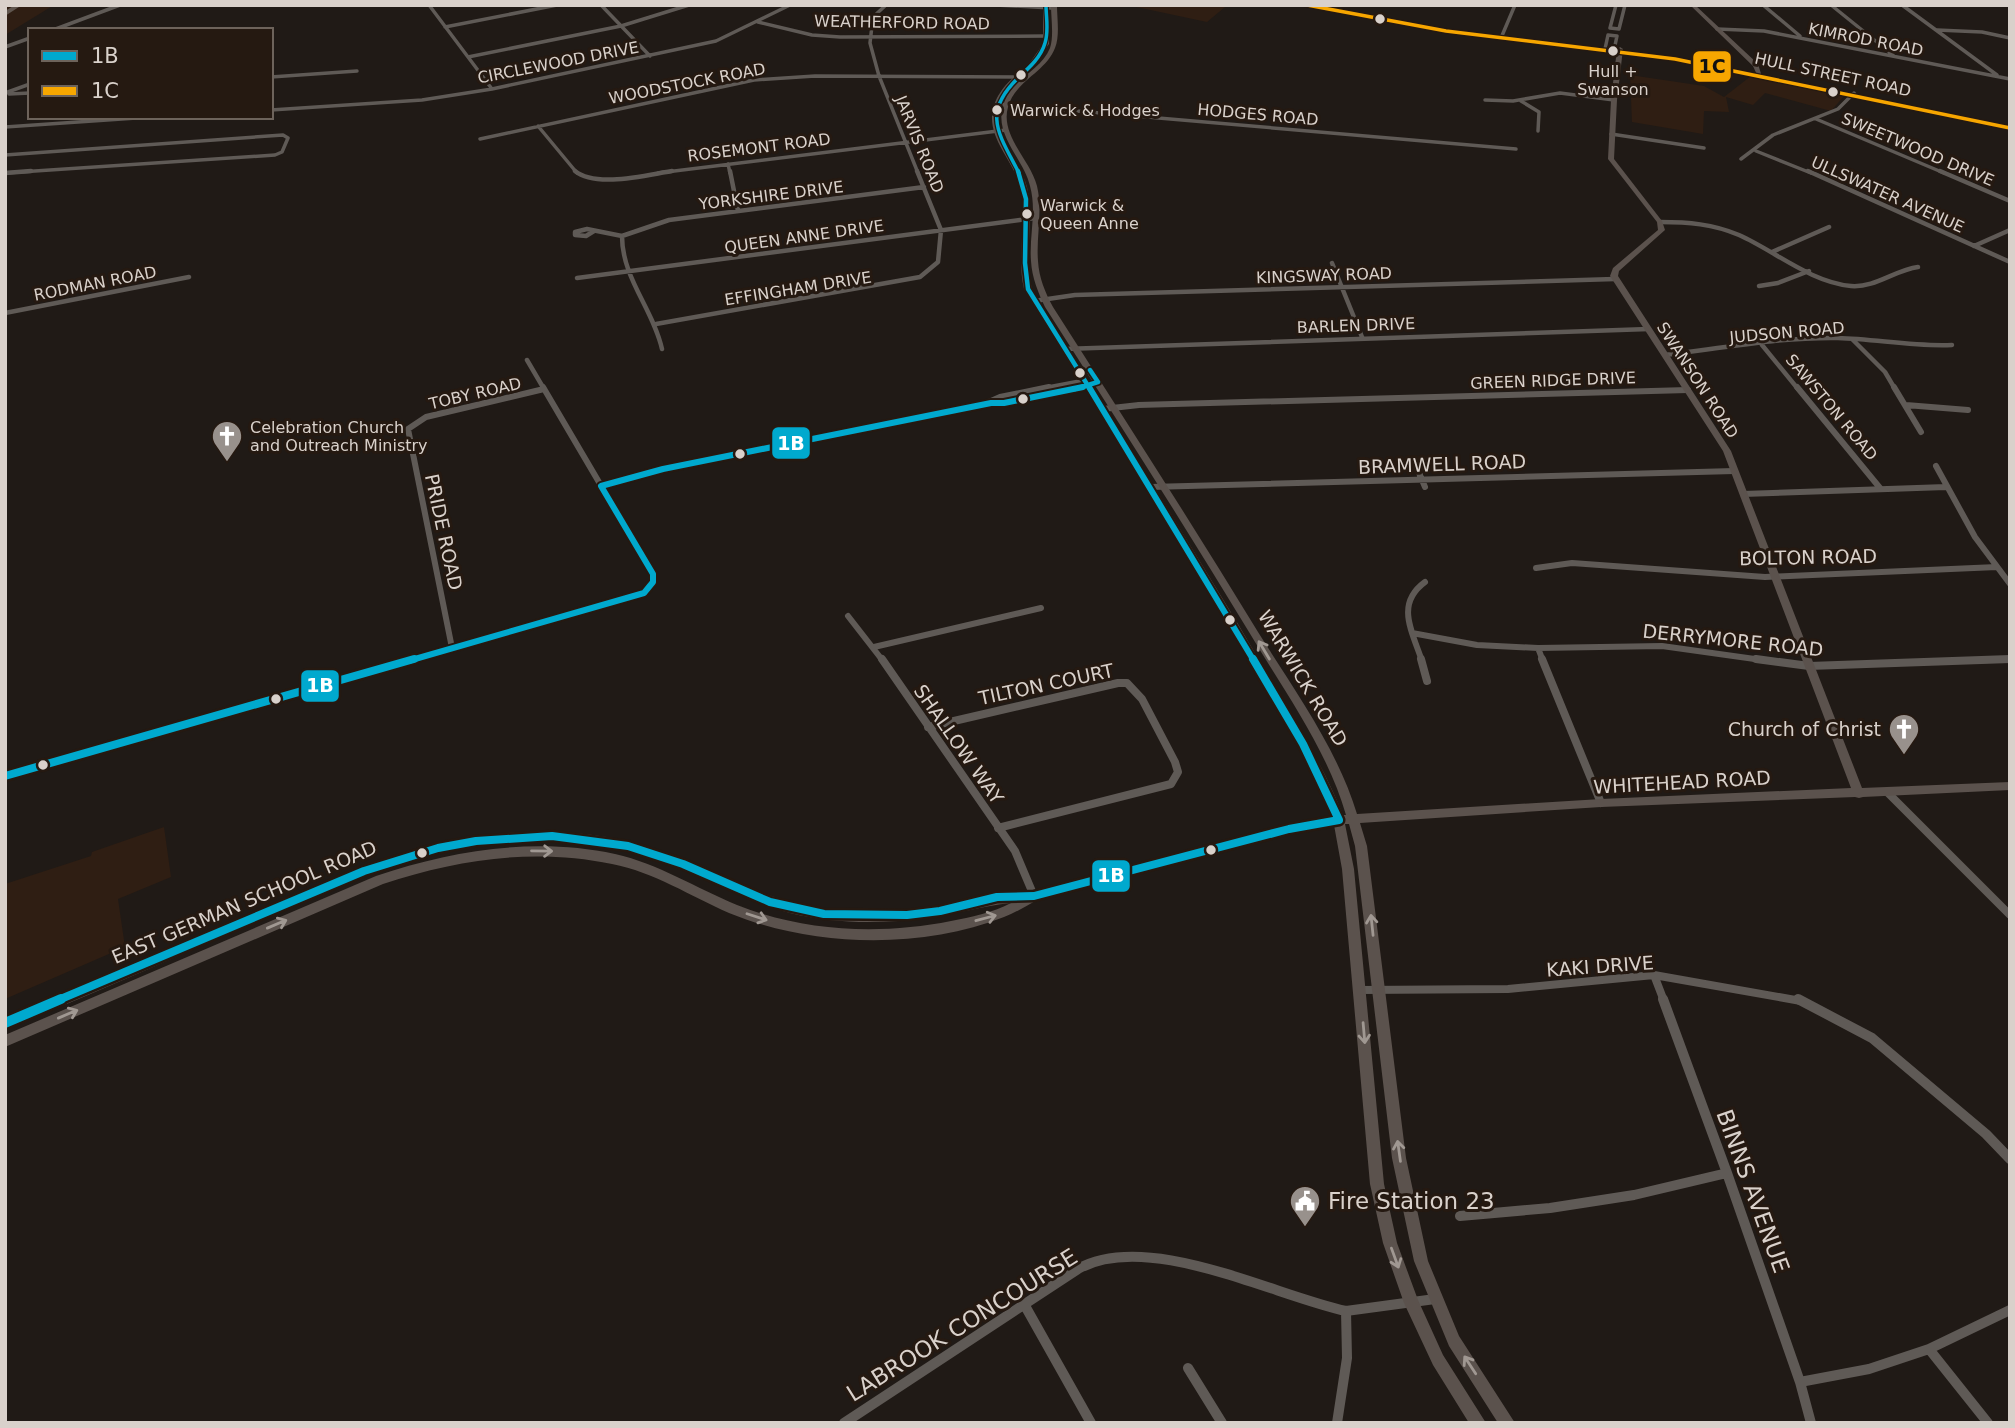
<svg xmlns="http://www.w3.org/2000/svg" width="2015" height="1428" viewBox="0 0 2015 1428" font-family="'DejaVu Sans',sans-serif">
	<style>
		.built { fill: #2f1e13 }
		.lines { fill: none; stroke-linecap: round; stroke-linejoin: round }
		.street-far4 { stroke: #5f5a56; stroke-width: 3.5 }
		.street-far3 { stroke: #5f5a56; stroke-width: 4.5 }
		.street-far2 { stroke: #5f5a56; stroke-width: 6 }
		.street-far1 { stroke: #5f5a56; stroke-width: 8 }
		.street { stroke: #5f5a56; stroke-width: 10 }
		.secondary { fill: #5b524d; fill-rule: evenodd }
		.primary { fill: #60564f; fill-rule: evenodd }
		.bus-1-far4-casing { stroke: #251911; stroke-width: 6 }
		.bus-1-far3-casing { stroke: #251911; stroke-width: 8 }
		.bus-1-far2-casing { stroke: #251911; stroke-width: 10 }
		.bus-1-far1-casing { stroke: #251911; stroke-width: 13 }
		.bus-1-casing { stroke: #251911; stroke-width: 15 }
		.bus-2-casing { stroke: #251911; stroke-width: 6 }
		.bus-1-far4 { stroke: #00a9ce; stroke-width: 3.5 }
		.bus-1-far3 { stroke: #00a9ce; stroke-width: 4.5 }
		.bus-1-far2 { stroke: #00a9ce; stroke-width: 6 }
		.bus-1-far1 { stroke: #00a9ce; stroke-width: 8 }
		.bus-1 { stroke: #00a9ce; stroke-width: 10 }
		.bus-2 { stroke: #f7a600; stroke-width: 3.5 }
		.oneway { stroke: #a09892 }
		.bus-dot { fill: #d9d1cb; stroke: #251911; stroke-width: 2.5 }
		.labels { text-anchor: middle; stroke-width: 6; stroke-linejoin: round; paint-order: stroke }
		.far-street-label { font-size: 16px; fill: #d9d1cb; stroke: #251911 }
		.far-bus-label { font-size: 16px; fill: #d9d1cb; stroke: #251911; text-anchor: start }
		.far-poi-label { font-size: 16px; fill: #d9d1cb; stroke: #251911; text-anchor: start }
		.street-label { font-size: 19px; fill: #d9d1cb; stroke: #251911 }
		.poi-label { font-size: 19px; fill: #d9d1cb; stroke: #251911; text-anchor: end }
		.near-street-label { font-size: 23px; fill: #d9d1cb; stroke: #251911 }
		.near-poi-label { font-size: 23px; fill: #d9d1cb; stroke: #251911; text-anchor: start }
		.line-badge { stroke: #251911; stroke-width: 2.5 }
		.badge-label { font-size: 19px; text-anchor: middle; font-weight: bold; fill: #fff }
		.pale-badge-label { font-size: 19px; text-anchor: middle; font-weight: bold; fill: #111 }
	</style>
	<rect width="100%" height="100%" fill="#201a16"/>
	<path class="built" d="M5 5H54L5 35Z
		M1127 5H1216L1225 7 1207 22Z
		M1630 75 1704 86 1724 97 1751 76 1844 96 1831 111 1765 93 1753 105 1726 97 1729 112 1704 111 1703 134 1632 122Z
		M164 827 171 877 118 899 125 947 5 999V884L91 856 92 852Z"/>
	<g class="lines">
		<path class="street-far4" d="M429 5 492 89
			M601 5 650 56
			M886 5 873 17 870 43 879 76 918 173
			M996 5 1051 8
			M1616 5 1610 28 1619 29 1625 5
			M1763 5 1800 36
			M1831 5 1893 55
			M1902 5 1997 75
			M758 22 812 35 840 37 1047 36
			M445 27 557 5
			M1717 29 1764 31 2010 79
			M53 30 120 5
			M1937 30 1982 32 2010 38
			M1501 38 1515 5
			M5 47 30 38
			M1605 49 1608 35 1617 36 1614 50
			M468 57 621 26 689 5
			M271 77 357 71
			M5 93 30 84
			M9 94 30 93
			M1485 100 1513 101 1560 93 1614 100
			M1521 101 1539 112 1538 131
			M997 104 1516 149
			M271 110 422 100 492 89 716 41 790 5
			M1816 119 1944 173
			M538 126 577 173
			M5 127 151 117
			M1611 134 1704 148
			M480 139 754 80 815 76 1027 77
			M1756 151 1811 173
			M5 155 283 135 288 138 282 152 275 155 5 173
			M1741 159 1773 135 1838 109 1854 93
			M728 164 730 173
			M658 173 1006 130"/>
		<path class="street-far3" d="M575 171C596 188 646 175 672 171
			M730 171 738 211
			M1808 171 2010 262
			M1940 171 2010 201
			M5 173 31 171
			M1660 222C1688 222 1713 224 1739 235 1775 251 1810 282 1851 286 1875 288 1895 270 1918 267
			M594 231 586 236 575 235V232L587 229 622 236
			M622 236 669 220 924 187
			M622 236C622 278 653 309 662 349
			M1974 246 2010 230
			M1772 252 1829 227
			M1332 263 1362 337
			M577 278 1035 218
			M1759 286 1778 283 1809 271
			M1034 301 1075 295 1615 279
			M5 313 189 277
			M656 324 920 277 938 262 941 230 917 171
			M1852 339 1885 372 1895 389
			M1762 345 1798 389
			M1064 349 1649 329
			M1665 355C1722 348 1780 337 1838 338 1876 339 1914 347 1952 345
			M527 360 544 389
			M1040 389 1077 382 1087 384
			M1075 389 1098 382"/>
		<path class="street-far2" d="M1797 387 1880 488
			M1894 387 1921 432
			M992 403 1083 387
			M1138 405 1688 390
			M1906 405 1968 410
			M1103 409 1139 405
			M1414 461 1425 487
			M1936 466 1975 537 2010 584
			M601 486 663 469 980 406 1000 397 1049 387
			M1150 487 1734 471
			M1743 494 1946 487
			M1536 568 1572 563 1765 577 1997 567
			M848 616 883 661
			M1412 633 1477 645 1538 648 1662 646 1769 661
			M874 647 1041 608
			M452 648 408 429 426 417 544 389
			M1538 648 1543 661
			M408 661 644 593 653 582V574L543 387
			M1422 661C1412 631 1395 604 1425 582
			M1966 661 2010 659"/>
		<path class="street-far1" d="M882 659 1015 851 1034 896
			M1421 659 1427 681
			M1542 659 1601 803
			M1756 659 1809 666 2010 659
			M928 727 1118 683H1127L1142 699 1175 762 1178 772 1171 784 998 828
			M5 776 414 659
			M1887 792 2010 915
			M1654 975 1664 1001
			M1360 990 1508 989 1654 975 1801 1001"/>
		<path class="street" d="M1663 999 1727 1173 1800 1382 1811 1423
			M1798 999 1872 1038 1986 1134 2010 1159
			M1460 1216 1550 1208 1634 1195 1727 1173
			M1024 1304 1091 1423
			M1929 1349 1988 1423
			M1188 1368 1222 1423
			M1800 1382 1869 1369 1929 1349 2010 1310
			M844 1423 1078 1269C1147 1230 1273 1295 1346 1311
			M1337 1423 1347 1358 1346 1311 1435 1299"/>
		<path class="secondary" d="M1043 5H1049V44L1032 66 1029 64 1043 44Z
			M1051 5H1057C1057 18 1060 36 1055 48 1046 72 1015 81 1008 107 1000 136 1030 159 1037 186 1043 211 1036 236 1038 261 1039 278 1045 292 1053 307 1122 415 1191 522 1258 632 1294 690 1337 748 1357 814L1601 799 1851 788 1723 451 1610 276 1613 268 1658 230 1657 222 1608 159 1611 100 1617 49 1620 47 1623 49 1617 100 1614 159 1662 221 1665 230 1619 271 1618 276 1731 451 1862 788 2010 782V790L1863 797 1859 798 1855 797 1601 807 1360 823 1367 846 1406 1158 1428 1261 1459 1336 1515 1423H1498L1449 1346 1414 1261 1392 1158 1355 846 1349 824H1345L1354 869 1384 1184 1397 1243 1418 1300 1443 1355 1486 1423H1469L1433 1365 1404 1303 1383 1243 1370 1184 1342 869 1334 825 1289 834 1037 900C1026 906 1015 913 1004 917 920 950 812 947 729 913 690 896 654 872 612 864 534 848 458 859 383 884L5 1047V1035L376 876C453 850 535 837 615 854 659 864 696 888 737 905 804 932 881 935 951 921 971 917 992 913 1011 903 983 906 955 914 927 918 883 924 834 924 790 913 747 902 709 879 667 863 633 849 595 841 559 840 501 839 442 848 387 868 347 882 308 901 269 917 181 954 94 994 5 1029V1017L379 861C475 828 575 819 671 854 725 874 767 902 826 909 867 914 908 911 948 904 976 899 1005 890 1032 891L1289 824 1332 817C1306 751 1266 691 1231 630 1164 515 1094 402 1024 289 1016 255 1028 220 1020 186 1014 162 991 142 992 116 993 100 1004 84 1017 75L1020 77C1009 89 997 101 998 119 999 144 1021 163 1027 187 1035 221 1023 255 1032 289 1101 400 1170 512 1238 624 1274 687 1316 748 1343 815H1346C1327 749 1284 691 1249 632 1183 523 1114 415 1045 307 1038 292 1032 278 1031 261 1029 236 1037 211 1030 186 1024 159 994 136 1003 106 1010 80 1041 71 1050 48 1054 36 1051 18 1051 5Z
			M1690 5H1695L1758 64 1762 77H1758L1753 66Z"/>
		<path class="primary" d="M15 5H22L5 16V11Z
			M1303 5H1317L1446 29 1675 57 2010 126V130L1675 61 1446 33Z"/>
		<g class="bus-1-far4-casing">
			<path id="bus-1-far4" d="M1019 173C999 134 981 113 1019 77 1030 67 1041 57 1045 43 1049 31 1046 17 1046 5"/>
		</g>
		<g class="bus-1-far3-casing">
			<path id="bus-1-far3" d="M1018 171 1026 199 1025 263 1028 289 1090 389
				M1075 389 1098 382 1090 370"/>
		</g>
		<g class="bus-1-far2-casing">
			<path id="bus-1-far2" d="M1089 387 1254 661
				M408 661 644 593 653 582V574L601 486 663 469 991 403H1004L1083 387"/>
		</g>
		<g class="bus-1-far1-casing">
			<path id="bus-1-far1" d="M5 776 414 659
				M56 1001 364 871 438 848 476 841 552 836 628 846 683 864 770 902 824 914 907 915 940 911 997 897 1034 896 1289 829 1339 820 1303 744 1253 659"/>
		</g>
		<g class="bus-1-casing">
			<path id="bus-1" d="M5 1023 61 999"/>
		</g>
		<g class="bus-2-casing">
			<path id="bus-2" d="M1307 5 1446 31 1675 59 2010 128"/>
		</g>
		<use href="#bus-1-far4" class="bus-1-far4"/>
		<use href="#bus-1-far3" class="bus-1-far3"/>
		<use href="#bus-1-far2" class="bus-1-far2"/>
		<use href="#bus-1-far1" class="bus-1-far1"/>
		<use href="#bus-1" class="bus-1"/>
		<use href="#bus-2" class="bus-2"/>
	</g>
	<defs><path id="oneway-shaft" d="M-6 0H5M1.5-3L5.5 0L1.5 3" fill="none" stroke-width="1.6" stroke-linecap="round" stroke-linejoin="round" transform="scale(1.75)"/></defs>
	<g class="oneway">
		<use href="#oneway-shaft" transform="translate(1264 650) rotate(-121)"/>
		<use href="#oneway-shaft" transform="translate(542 851) rotate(1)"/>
		<use href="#oneway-shaft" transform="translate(757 917) rotate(18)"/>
		<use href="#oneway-shaft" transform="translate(986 918) rotate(-15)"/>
		<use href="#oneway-shaft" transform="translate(277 924) rotate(-23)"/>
		<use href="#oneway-shaft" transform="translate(1372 925) rotate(-96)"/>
		<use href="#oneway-shaft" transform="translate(68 1014) rotate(-23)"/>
		<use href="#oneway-shaft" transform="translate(1364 1033) rotate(85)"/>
		<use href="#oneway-shaft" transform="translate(1399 1151) rotate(-98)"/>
		<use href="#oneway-shaft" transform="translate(1395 1258) rotate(70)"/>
		<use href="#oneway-shaft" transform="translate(1470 1365) rotate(-123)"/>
	</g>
	<defs>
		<g id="church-pin" transform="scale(1.575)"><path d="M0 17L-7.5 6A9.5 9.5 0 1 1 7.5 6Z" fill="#98918c" stroke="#251911"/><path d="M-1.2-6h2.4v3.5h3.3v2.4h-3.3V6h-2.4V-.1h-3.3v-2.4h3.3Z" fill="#fff"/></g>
		<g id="civic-pin" transform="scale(1.575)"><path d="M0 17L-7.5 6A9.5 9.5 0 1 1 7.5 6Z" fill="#98918c" stroke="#251911"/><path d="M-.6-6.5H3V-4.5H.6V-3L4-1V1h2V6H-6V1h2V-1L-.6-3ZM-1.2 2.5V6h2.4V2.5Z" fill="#fff"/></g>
	</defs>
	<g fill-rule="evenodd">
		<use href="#church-pin" x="227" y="436"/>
		<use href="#church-pin" x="1904" y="729"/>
		<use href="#civic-pin" x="1305" y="1201"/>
	</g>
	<g class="bus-dot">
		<circle cx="1380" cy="19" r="6"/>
		<circle cx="1613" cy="51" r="6"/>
		<circle cx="1021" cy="75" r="6"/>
		<circle cx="1833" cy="92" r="6"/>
		<circle cx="997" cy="110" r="6"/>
		<circle cx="1027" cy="214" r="6"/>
		<circle cx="1080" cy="373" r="6"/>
		<circle cx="1023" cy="399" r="6"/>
		<circle cx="740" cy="454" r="6"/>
		<circle cx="1230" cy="620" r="6"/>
		<circle cx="276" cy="699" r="6"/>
		<circle cx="43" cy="765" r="6"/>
		<circle cx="1211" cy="850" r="6"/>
		<circle cx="422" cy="853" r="6"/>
	</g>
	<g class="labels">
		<g class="far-street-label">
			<text transform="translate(902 22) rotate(1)" y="6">WEATHERFORD ROAD</text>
			<text transform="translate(1866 39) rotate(11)" y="6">KIMROD ROAD</text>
			<text transform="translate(558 62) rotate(-11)" y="6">CIRCLEWOOD DRIVE</text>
			<text transform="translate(1833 74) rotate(12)" y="6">HULL STREET ROAD</text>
			<text transform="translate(687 83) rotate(-11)" y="6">WOODSTOCK ROAD</text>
			<text transform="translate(1258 114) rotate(5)" y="6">HODGES ROAD</text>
			<text transform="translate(920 144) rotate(68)" y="6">JARVIS ROAD</text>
			<text transform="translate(759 147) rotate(-7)" y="6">ROSEMONT ROAD</text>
			<text transform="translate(1918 149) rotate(23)" y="6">SWEETWOOD DRIVE</text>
			<text transform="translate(1888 194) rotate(24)" y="6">ULLSWATER AVENUE</text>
			<text transform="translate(771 195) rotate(-7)" y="6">YORKSHIRE DRIVE</text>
			<text transform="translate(804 236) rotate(-8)" y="6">QUEEN ANNE DRIVE</text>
			<text transform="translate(1324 275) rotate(-2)" y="6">KINGSWAY ROAD</text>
			<text transform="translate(95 283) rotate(-11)" y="6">RODMAN ROAD</text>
			<text transform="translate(798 288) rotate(-9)" y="6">EFFINGHAM DRIVE</text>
			<text transform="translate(1356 325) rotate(-2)" y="6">BARLEN DRIVE</text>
			<text transform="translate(1787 332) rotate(-5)" y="6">JUDSON ROAD</text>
			<text transform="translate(1553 380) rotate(-2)" y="6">GREEN RIDGE DRIVE</text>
			<text transform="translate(1698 380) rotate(57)" y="6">SWANSON ROAD</text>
			<text transform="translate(475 393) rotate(-13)" y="6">TOBY ROAD</text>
			<text transform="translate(1832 407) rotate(50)" y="6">SAWSTON ROAD</text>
		</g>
		<g class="far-bus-label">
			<text x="1613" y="77" text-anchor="middle">Hull +<tspan x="1613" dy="18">Swanson</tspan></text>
			<text x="1010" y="116">Warwick &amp; Hodges</text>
			<text x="1040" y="211">Warwick &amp;<tspan x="1040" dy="18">Queen Anne</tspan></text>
		</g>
		<g class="far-poi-label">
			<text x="250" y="433">Celebration Church<tspan x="250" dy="18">and Outreach Ministry</tspan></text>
		</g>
		<g class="street-label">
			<text transform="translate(1442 464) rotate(-2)" y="7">BRAMWELL ROAD</text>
			<text transform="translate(444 532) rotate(78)" y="7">PRIDE ROAD</text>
			<text transform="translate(1808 557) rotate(-1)" y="7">BOLTON ROAD</text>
			<text transform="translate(1733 640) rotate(6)" y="7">DERRYMORE ROAD</text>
			<text transform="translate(1303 678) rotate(59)" y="7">WARWICK ROAD</text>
			<text transform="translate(1046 684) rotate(-12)" y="7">TILTON COURT</text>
			<text transform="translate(959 744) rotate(55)" y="7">SHALLOW WAY</text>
			<text transform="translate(1682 782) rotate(-3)" y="7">WHITEHEAD ROAD</text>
			<text transform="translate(244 902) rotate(-23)" y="7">EAST GERMAN SCHOOL ROAD</text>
			<text transform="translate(1600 966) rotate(-4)" y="7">KAKI DRIVE</text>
		</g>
		<g class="poi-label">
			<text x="1881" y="736">Church of Christ</text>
		</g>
		<g class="near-street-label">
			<text transform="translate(1753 1191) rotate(70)" y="8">BINNS AVENUE</text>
			<text transform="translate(962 1325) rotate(-32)" y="8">LABROOK CONCOURSE</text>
		</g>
		<g class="near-poi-label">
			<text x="1328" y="1209">Fire Station 23</text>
		</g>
	</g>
	<g class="line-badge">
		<rect x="1692" y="50" width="40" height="33" rx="7" fill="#f7a600"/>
		<rect x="771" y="426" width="40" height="34" rx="7" fill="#00a9ce"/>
		<rect x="300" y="669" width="40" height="34" rx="7" fill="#00a9ce"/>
		<rect x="1091" y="859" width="40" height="34" rx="7" fill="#00a9ce"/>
	</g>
	<g class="badge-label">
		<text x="791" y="450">1B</text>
		<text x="320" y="692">1B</text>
		<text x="1111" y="882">1B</text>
	</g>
	<g class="pale-badge-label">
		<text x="1712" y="73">1C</text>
	</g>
	<rect width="2015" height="1428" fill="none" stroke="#d9d1cb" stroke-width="14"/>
	<rect x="28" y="28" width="245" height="91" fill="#251911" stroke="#6d635b" stroke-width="2"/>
	<rect x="42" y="51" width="35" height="10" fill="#00a9ce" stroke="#6d635b" stroke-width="2"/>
	<text x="91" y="63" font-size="21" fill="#d9d1cb">1B</text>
	<rect x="42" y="86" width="35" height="10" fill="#f7a600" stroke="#6d635b" stroke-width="2"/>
	<text x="91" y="98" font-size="21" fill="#d9d1cb">1C</text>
</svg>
